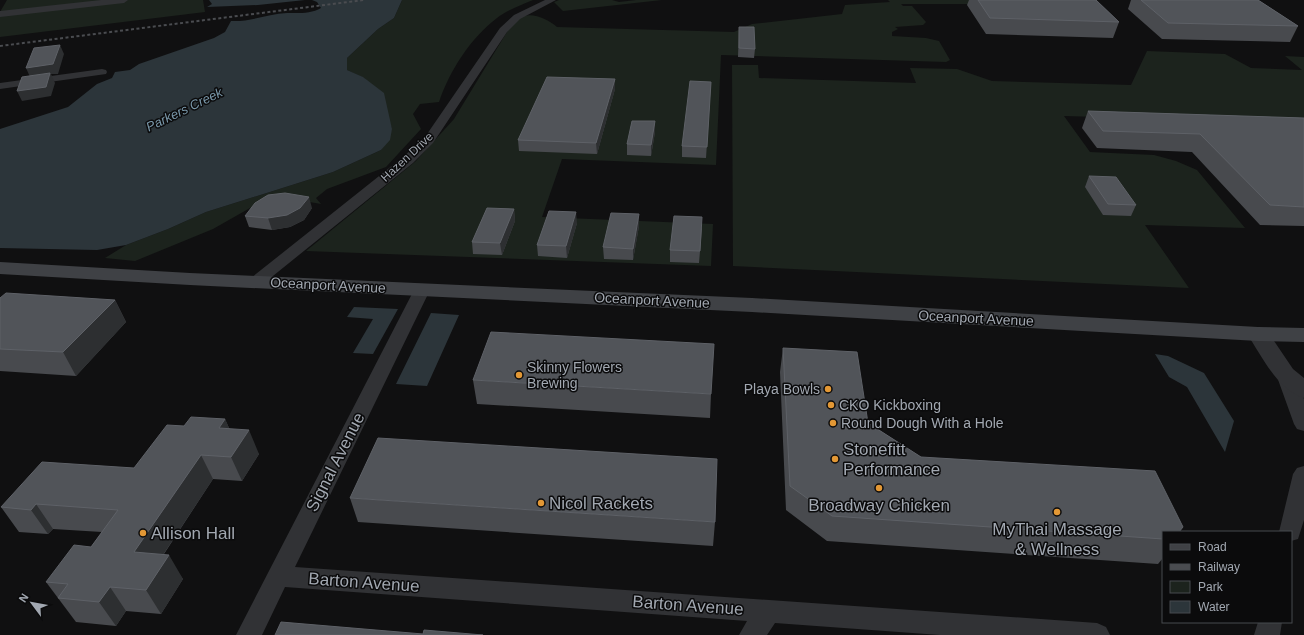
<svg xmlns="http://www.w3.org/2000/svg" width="1304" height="635" viewBox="0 0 1304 635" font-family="Arial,sans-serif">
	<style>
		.green { fill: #1c231d }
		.water { fill: #2c353a }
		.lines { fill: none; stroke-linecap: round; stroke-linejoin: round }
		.minor { fill: #313235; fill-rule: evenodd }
		.tertiary { fill: #313235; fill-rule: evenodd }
		.secondary { fill: #3f4145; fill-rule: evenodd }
		.rail { stroke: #4a4c50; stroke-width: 2; stroke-dasharray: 3 2.5; stroke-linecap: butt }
		.wall { fill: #484a4e }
		.shaded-wall { fill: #2d2f31 }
		.building { fill: #515459; stroke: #5e6167 }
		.poi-dot { fill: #e39835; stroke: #0b0b0c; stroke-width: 1.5 }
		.labels { text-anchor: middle; stroke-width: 3; stroke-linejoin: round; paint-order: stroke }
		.far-street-label { font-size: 12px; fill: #a2a8b1; stroke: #0b0b0c }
		.far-water-label { font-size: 13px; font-style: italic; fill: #7a98aa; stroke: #0b0b0c }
		.street-label { font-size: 14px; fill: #a2a8b1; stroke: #0b0b0c }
		.poi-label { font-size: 14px; fill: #a2a8b1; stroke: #0b0b0c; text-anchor: start }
		.near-poi-label { font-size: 17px; fill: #a2a8b1; stroke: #0b0b0c; text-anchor: start }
		.near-street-label { font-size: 17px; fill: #a2a8b1; stroke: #0b0b0c }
	</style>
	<rect width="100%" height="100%" fill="#101011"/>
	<path class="green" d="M7 0H203L205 12 0 37V12Z
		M402 0H533C521 5 507 10 497 18 470 39 450 70 439 102L420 104 413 114 421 129 386 167 327 189 316 198 321 204 287 198 250 208 213 229 135 261 105 258 126 245 168 229 206 212 333 172 381 150 392 129C388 114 376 89 364 78 359 75 352 73 347 70V58L378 29 394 18Z
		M559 0H612L619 2 636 0H662L563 11 554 2Z
		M888 0H971L975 4H901L903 6H912L926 22 923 25 895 27 898 29 892 32V36L926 38 939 41 950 60 946 62 721 55 716 165 562 159 542 217 713 224 711 266 306 251 416 161 454 119 510 27C513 25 516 20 519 18 531 11 548 19 557 27L734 32 752 24 842 14 845 5 890 2Z
		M1147 51 1225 54 1251 68 1302 70 1285 56 1304 57V123L1064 116 1090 152 1154 155 1176 161 1197 170 1245 228 1145 225 1189 288 733 266 732 65H758L759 78 916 83 910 68 957 69 992 81 1131 85Z"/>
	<path class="water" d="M209 0H305L258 5 207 7 212 4Z
		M312 0H402L394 18 378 29 347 58V70L363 77 384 93 392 129 390 140 381 150 333 172 206 212 168 229 126 245 97 250 0 248V129L68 107 97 84 112 78 115 72 130 70 139 64 214 38 225 32 231 21C250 22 268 14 287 13 298 13 311 14 321 8L317 2Z
		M354 307 398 309 373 354 353 353 373 319 347 317Z
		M431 313 459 315 427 386 396 384Z
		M1155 354 1168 356 1204 373 1234 421 1225 452 1187 387 1169 377Z"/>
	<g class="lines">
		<path class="minor" d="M101 0H128L124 3 0 17V11Z
			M545 0H556L520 19 507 32 433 143 413 163 263 284 257 286 251 284 249 281 251 278 403 157 425 137 500 28 514 15Z
			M102 69 106 70 107 72 106 74 0 89V83Z
			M422 285 428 287 430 290 295 567 1097 623 1106 627 1110 635H940L775 623 767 635H739L747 621 285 587 262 635H236L414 290 416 287Z
			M1285 368 1292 370 1304 399V431L1297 429 1294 424 1276 374 1278 370Z
			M1304 466V520L1298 539 1291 541V532H1279L1293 474 1297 468Z
			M1258 622H1282L1280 635H1254Z"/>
		<path class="tertiary" d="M1258 327 1266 329 1293 369 1304 378V398C1277 390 1262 356 1247 334L1250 329Z"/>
		<path class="secondary" d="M0 262 190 273 752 298 1258 327 1304 328V342L1258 341 752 312 190 285 0 274Z"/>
		<path class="rail" d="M0 46 364 0"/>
	</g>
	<path class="wall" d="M969 0H1096L1119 22 1113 38 986 34 967 5Z
		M1131 0H1258L1298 26 1290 42 1162 39 1128 9Z
		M739 27 755 49 754 58 738 57Z
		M615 79V89L597 154 519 151 518 140Z
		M711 82 706 158 682 157V146Z
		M1088 111 1304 118V226L1260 225 1192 152 1097 148 1082 128Z
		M655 121V132L651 156 627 155V144Z
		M1089 176 1136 205 1131 216 1103 215 1085 187Z
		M312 208 304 220 290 227 272 230 249 227 245 216Z
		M514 209 515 221 502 255 473 254 472 242Z
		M577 223 567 258 538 256 537 245Z
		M639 226 633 260 604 259 603 247Z
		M702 228 699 263 670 262V250Z
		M0 298 115 300 126 322 76 376 0 371Z
		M783 348 868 423 921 457 1163 532V558L1158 564 827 541 786 510 780 372Z
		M473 380 711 394 710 418 477 404Z
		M225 419 229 428 259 454 242 481 213 479 164 554 183 579 161 614 126 611 116 626 76 622 46 582 91 547 102 532 53 529 48 534 19 532 1 507 134 468 184 426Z
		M350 498 715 522 713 546 358 522Z"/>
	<path class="shaded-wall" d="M60 45 64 54 58 74H51L55 83 51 96 22 101 17 91 30 77 26 68Z
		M615 79V89L597 154 596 143Z
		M655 121V132L651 156V145Z
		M309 197 312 208 304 220 290 227 272 230 268 218Z
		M514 209 515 221 502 255 500 243Z
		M576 212 577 223 567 258 566 246Z
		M639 214V226L633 260V249Z
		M115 300 126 322 76 376 63 352Z
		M225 419 236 443 219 428Z
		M249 430 259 454 242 481 231 457Z
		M201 455 213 479 149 576 134 552Z
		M36 504 53 529 48 534 31 510Z
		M169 555 183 579 161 614 146 590Z
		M110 587 126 611 116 626 99 602Z"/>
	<path class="building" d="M978 0H1096L1119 22 990 18Z
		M1141 0H1258L1298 26 1168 23Z
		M739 27H754L755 49 739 48Z
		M60 45 53 64 26 68 34 48Z
		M50 73 46 87 17 91 22 77Z
		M547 77 615 79 596 143 518 140Z
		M690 81 711 82 707 147 682 146Z
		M1088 111 1304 118V207L1270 205 1200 134 1103 131Z
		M632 121H655L651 145 627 144Z
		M1089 176 1116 177 1136 205 1108 204Z
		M285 193 309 197 300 208 287 215 268 218 245 216 255 203 268 195Z
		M487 208 514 209 500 243 472 242Z
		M549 211 576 212 566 246 537 245Z
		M611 213 639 214 633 249 603 247Z
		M674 216 702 217 700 251 670 250Z
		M6 293 115 300 63 352 0 349V298Z
		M491 332 714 344 711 394 473 380Z
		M783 348 857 352 868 423 921 457 1155 471 1183 527 1179 532H1163V539L832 516 790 486Z
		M191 417 225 419 219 428 249 430 231 457 201 455 134 552 169 555 146 590 110 587 99 602 58 598 68 584 46 582 74 545 91 547 118 510 36 504 31 510 1 507 42 462 134 468 167 425 184 426Z
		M378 438 717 459 715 522 350 498Z
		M281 622 423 634 424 630 483 635H275Z"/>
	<g class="poi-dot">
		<circle cx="519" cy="375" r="4"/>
		<circle cx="828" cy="389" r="4"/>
		<circle cx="831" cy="405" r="4"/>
		<circle cx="833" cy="423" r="4"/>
		<circle cx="835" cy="459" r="4"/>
		<circle cx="879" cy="488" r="4"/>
		<circle cx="541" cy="503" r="4"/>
		<circle cx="1057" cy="512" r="4"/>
		<circle cx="143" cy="533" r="4"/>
	</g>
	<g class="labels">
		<g class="far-street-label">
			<text transform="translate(407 157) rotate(-43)" y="4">Hazen Drive</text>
		</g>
		<g class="far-water-label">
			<text transform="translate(184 109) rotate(-26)" y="5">Parkers Creek</text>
		</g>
		<g class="street-label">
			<text transform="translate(328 285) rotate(3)" y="5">Oceanport Avenue</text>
			<text transform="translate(652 300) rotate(3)" y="5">Oceanport Avenue</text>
			<text transform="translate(976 318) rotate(3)" y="5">Oceanport Avenue</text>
		</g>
		<g class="poi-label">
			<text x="527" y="372">Skinny Flowers<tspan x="527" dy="16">Brewing</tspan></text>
			<text x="820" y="394" text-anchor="end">Playa Bowls</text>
			<text x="839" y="410">CKO Kickboxing</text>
			<text x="841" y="428">Round Dough With a Hole</text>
		</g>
		<g class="near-poi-label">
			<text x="843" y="455">Stonefitt<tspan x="843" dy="20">Performance</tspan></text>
			<text x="549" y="509">Nicol Rackets</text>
			<text x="879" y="511" text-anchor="middle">Broadway Chicken</text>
			<text x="1057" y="535" text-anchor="middle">MyThai Massage<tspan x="1057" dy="20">&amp; Wellness</tspan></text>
			<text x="151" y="539">Allison Hall</text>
		</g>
		<g class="near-street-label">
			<text transform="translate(335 462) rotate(-63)" y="6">Signal Avenue</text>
			<text transform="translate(364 582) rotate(4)" y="6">Barton Avenue</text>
			<text transform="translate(688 605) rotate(4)" y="6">Barton Avenue</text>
		</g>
	</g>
	<rect x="1162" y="531" width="130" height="92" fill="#0b0b0c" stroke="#474a4e"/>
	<rect x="1170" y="544" width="20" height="6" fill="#3f4145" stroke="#474a4e"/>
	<text x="1198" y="551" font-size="12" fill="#a2a8b1">Road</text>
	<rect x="1170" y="564" width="20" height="6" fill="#4a4c50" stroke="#474a4e"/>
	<text x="1198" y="571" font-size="12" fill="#a2a8b1">Railway</text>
	<rect x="1170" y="581" width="20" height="12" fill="#1c231d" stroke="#474a4e"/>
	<text x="1198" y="591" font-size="12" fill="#a2a8b1">Park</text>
	<rect x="1170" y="601" width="20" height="12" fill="#2c353a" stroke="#474a4e"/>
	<text x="1198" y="611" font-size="12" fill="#a2a8b1">Water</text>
	<g transform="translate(32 603) rotate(302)" stroke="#0b0b0c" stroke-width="3" paint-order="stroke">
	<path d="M0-3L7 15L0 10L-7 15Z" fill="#a2a8b1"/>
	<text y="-6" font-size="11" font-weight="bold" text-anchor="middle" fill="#a2a8b1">N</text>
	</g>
</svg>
